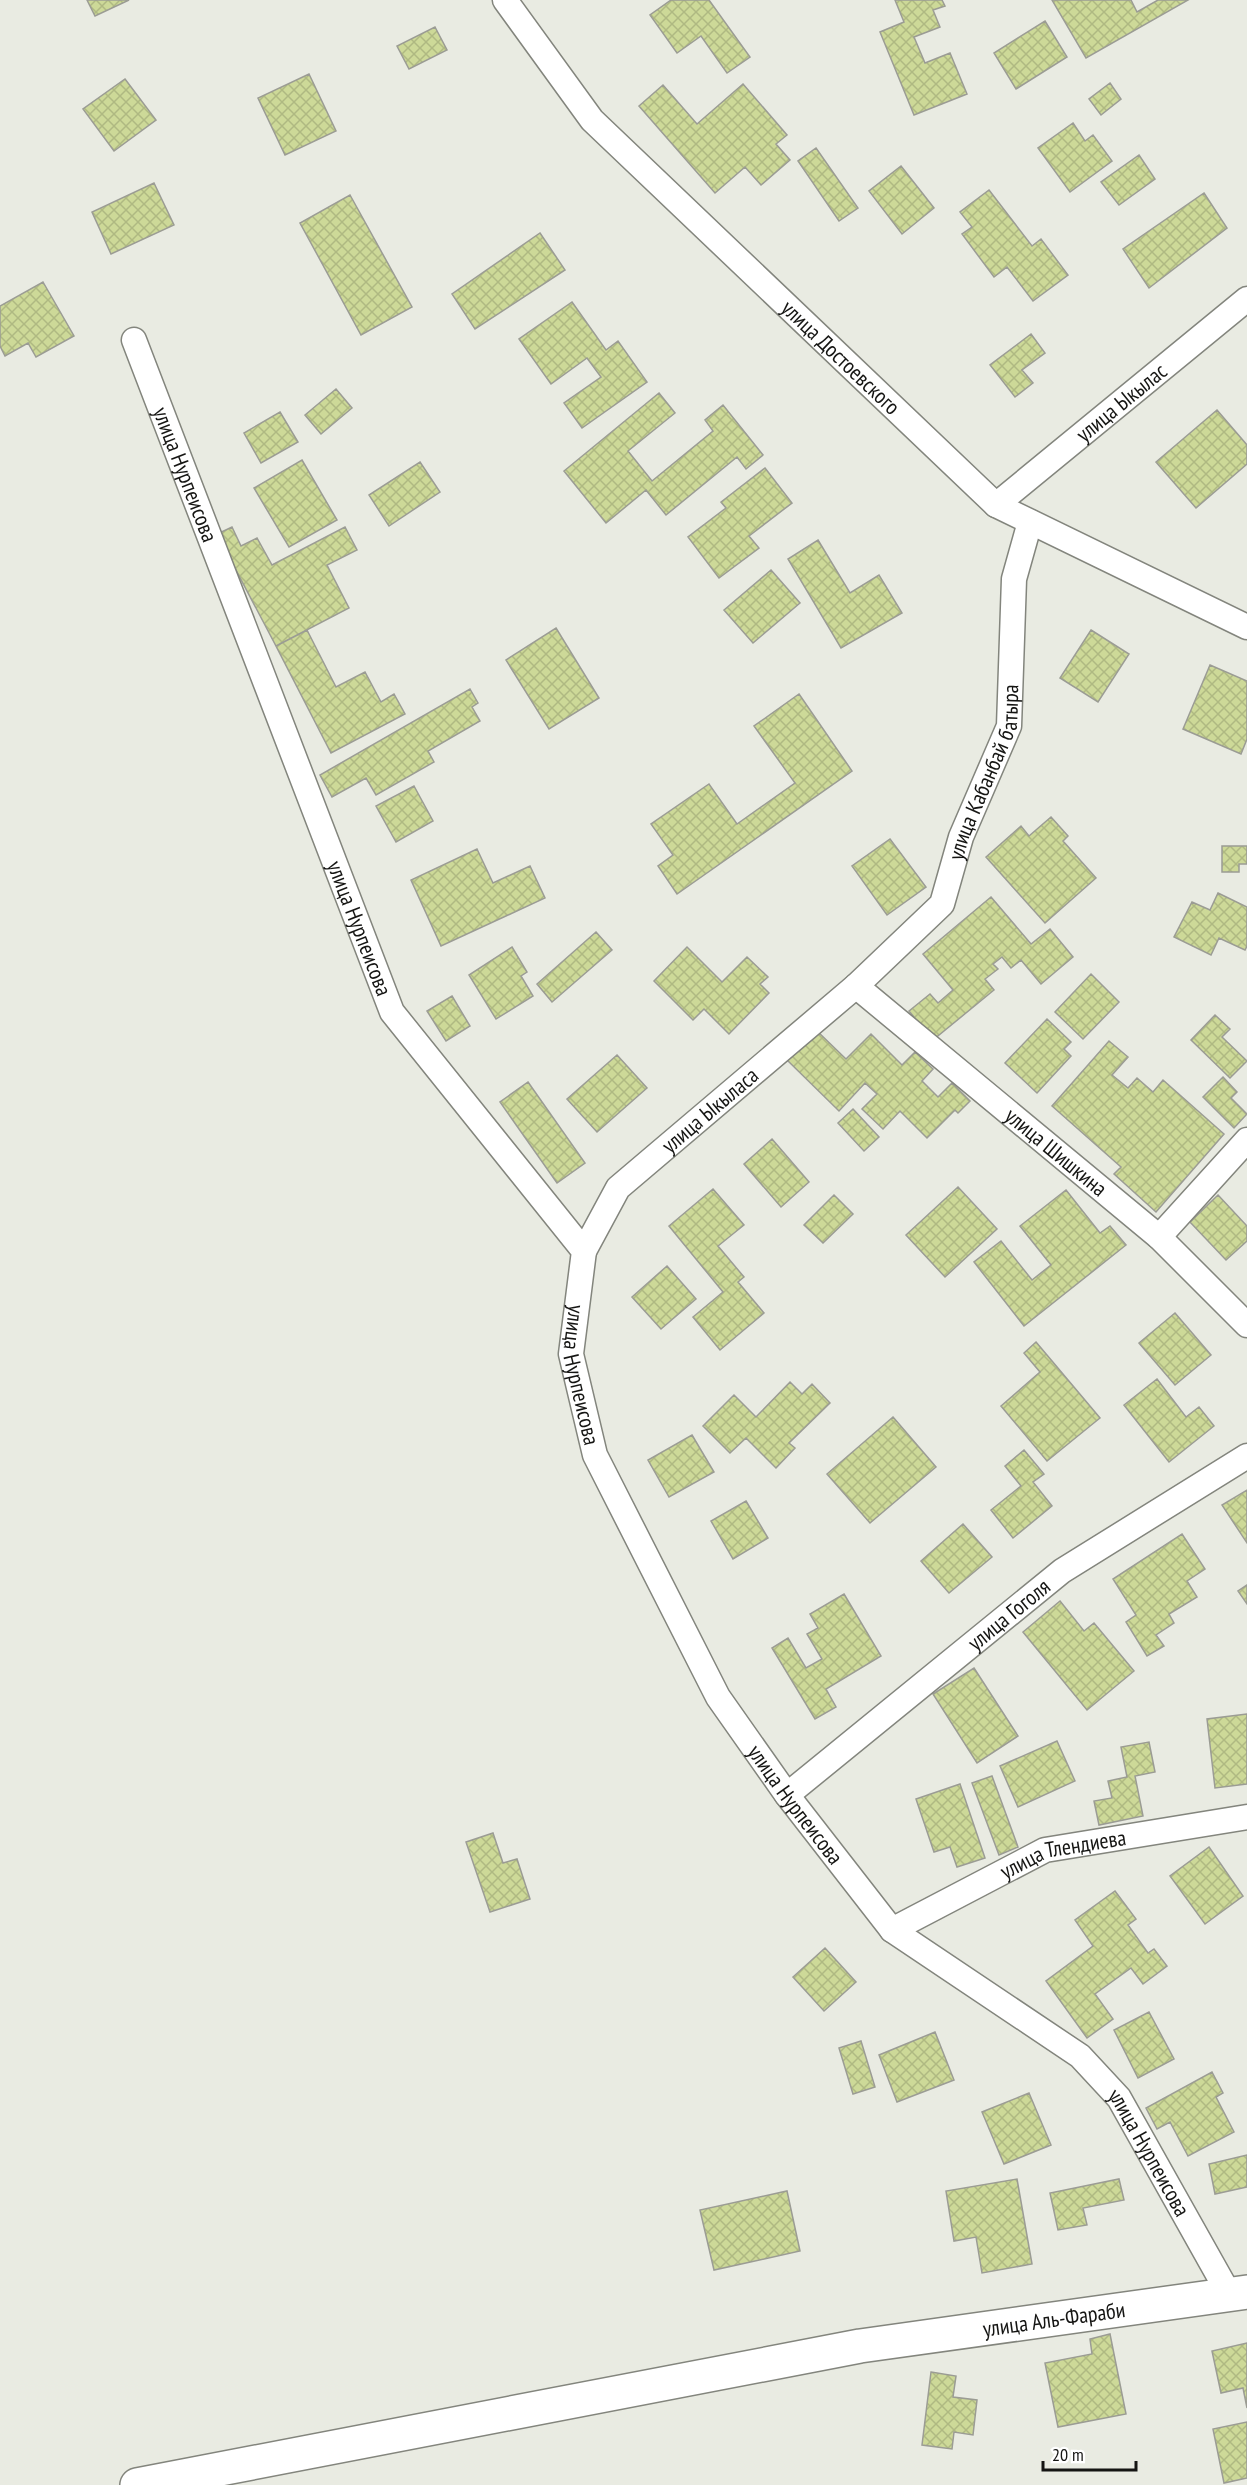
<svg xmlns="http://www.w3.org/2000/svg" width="1247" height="2485" viewBox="0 0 1247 2485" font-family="'PT Sans Narrow',sans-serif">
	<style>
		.building { fill: url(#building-cross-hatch); stroke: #9b9c94; stroke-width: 1.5 }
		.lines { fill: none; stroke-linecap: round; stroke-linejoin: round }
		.minor-casing { stroke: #83857d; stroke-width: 27 }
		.secondary-casing { stroke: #83857d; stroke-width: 36 }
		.minor { stroke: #fff; stroke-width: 24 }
		.secondary { stroke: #fff; stroke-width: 33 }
		.labels { text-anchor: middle; stroke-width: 4.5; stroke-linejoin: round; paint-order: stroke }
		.street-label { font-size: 22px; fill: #151513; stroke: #fff }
	</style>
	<defs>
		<pattern id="building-cross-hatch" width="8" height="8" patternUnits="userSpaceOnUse" patternTransform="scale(1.5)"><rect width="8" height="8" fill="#cdd998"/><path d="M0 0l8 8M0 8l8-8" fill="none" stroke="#afb982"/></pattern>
	</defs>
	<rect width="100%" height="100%" fill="#e9ebe2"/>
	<path class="building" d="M87 0H129L95 16Z
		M671 0H709L750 57 727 73 701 36 677 53 650 15Z
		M895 0H942L945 6 933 10 940 27 914 37 925 63 950 53 967 94 914 115 880 32 904 22Z
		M1052 0H1131L1137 12 1158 0H1188L1086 58Z
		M1045 21 1067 57 1016 89 994 53Z
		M435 27 447 50 409 69 397 46Z
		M309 74 336 131 285 155 258 98Z
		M125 79 156 120 114 151 83 109Z
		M1110 83 1121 99 1101 115 1089 99Z
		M743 84 787 135 776 144 790 160 761 185 745 167 715 193 639 106 663 85 697 124Z
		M1073 123 1085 141 1093 135 1112 161 1070 192 1038 148Z
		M816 148 858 208 839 221 798 161Z
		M1139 155 1155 179 1119 205 1101 182Z
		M901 166 934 208 902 234 869 191Z
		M154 183 174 225 111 254 92 212Z
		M989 190 1032 246 1041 239 1068 275 1033 301 1007 267 994 277 962 234 972 227 960 212Z
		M1204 193 1227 228 1149 288 1123 249Z
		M350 195 412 307 361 335 300 223Z
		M540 233 565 270 475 329 452 294Z
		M43 282 74 336 36 357 28 343 5 356 0 346V306Z
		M572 302 606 350 618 341 647 382 582 428 564 403 601 377 587 358 551 384 519 339Z
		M1031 334 1045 353 1022 370 1033 383 1015 397 990 365Z
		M336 389 352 408 321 434 305 415Z
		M659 393 675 413 628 451 652 481 713 431 705 420 723 405 763 455 746 469 737 457 666 515 646 490 606 523 564 471Z
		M1217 410 1247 445V464L1196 508 1156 462Z
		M280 412 298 442 261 463 244 433Z
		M302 460 337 520 289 547 254 488Z
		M420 462 440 492 389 526 369 495Z
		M765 468 792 503 749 536 759 548 719 578 688 537 726 508 721 502Z
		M232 527 241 546 257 538 272 565 345 527 357 550 327 565 349 608 276 646 217 534Z
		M818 540 850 593 879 575 902 613 841 648 788 559Z
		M771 570 800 603 753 643 724 610Z
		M556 628 599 698 549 729 506 660Z
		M307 630 336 687 365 672 381 702 394 694 405 714 331 753 276 646Z
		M1091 630 1129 654 1098 702 1060 678Z
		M1210 665 1247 681V739L1241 754 1183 729Z
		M470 689 478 703 472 707 480 721 428 751 434 762 376 795 366 778 332 797 320 775Z
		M799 694 852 771 677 894 658 866 673 855 651 824 709 784 737 824 795 783 754 726Z
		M414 786 433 821 396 842 376 806Z
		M1051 817 1068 836 1063 841 1096 878 1045 923 986 857 1021 826 1029 836Z
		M890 839 926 887 887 915 852 866Z
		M1222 846H1247V864H1239V872H1222Z
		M477 849 493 883 530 866 545 898 441 946 411 880Z
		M1218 893 1247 907V946L1245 950 1219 938 1211 955 1174 937 1192 902 1210 910Z
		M991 897 1031 944 1050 929 1073 957 1041 984 1021 960 1011 968 1002 957 993 964 998 969 985 979 994 990 933 1040 909 1011 930 994 938 1003 953 990 923 954Z
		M596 932 612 950 552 1002 537 984Z
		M512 947 527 972 521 976 533 996 496 1019 469 975Z
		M687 947 722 982 747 957 768 977 760 984 769 993 729 1034 704 1009 693 1020 654 981Z
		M1091 974 1119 1002 1083 1039 1055 1012Z
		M452 996 470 1026 446 1041 427 1011Z
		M1215 1015 1230 1029 1222 1037 1247 1061 1230 1078 1191 1040Z
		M1047 1019 1071 1042 1064 1049 1071 1056 1037 1093 1005 1063Z
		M815 1029 846 1059 871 1034 902 1065 915 1052 933 1069 922 1081 938 1097 952 1083 970 1101 958 1113 955 1110 927 1138 900 1111 883 1129 862 1109 877 1094 865 1083 839 1111 786 1059Z
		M1109 1041 1128 1057 1112 1075 1128 1088 1137 1078 1153 1092 1163 1080 1224 1134 1156 1212 1114 1174 1121 1167 1052 1106Z
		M617 1055 647 1088 597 1132 567 1099Z
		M1223 1077 1237 1092 1231 1098 1247 1114 1234 1128 1203 1097Z
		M528 1082 585 1163 557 1183 500 1102Z
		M853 1109 879 1137 864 1151 838 1123Z
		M772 1139 809 1182 781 1207 744 1164Z
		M958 1187 997 1229 945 1277 906 1235Z
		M713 1189 744 1225 718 1246 744 1277 738 1282 764 1313 720 1350 693 1317 723 1292 669 1226Z
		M1066 1190 1100 1233 1110 1226 1126 1245 1024 1326 974 1262 1001 1241 1032 1280 1051 1265 1020 1226Z
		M834 1195 853 1214 823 1243 804 1225Z
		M1218 1195 1247 1226V1241L1226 1260 1190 1222Z
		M667 1266 696 1299 661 1329 632 1297Z
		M1175 1313 1211 1355 1175 1385 1139 1343Z
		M1036 1342 1100 1418 1047 1461 1001 1406 1040 1372 1024 1353Z
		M1157 1379 1186 1417 1199 1407 1214 1426 1169 1462 1124 1405Z
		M790 1382 802 1394 812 1384 830 1403 789 1443 795 1448 776 1468 746 1438 730 1453 703 1426 734 1395 756 1417Z
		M893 1417 936 1467 870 1523 827 1474Z
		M692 1435 714 1472 669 1497 648 1460Z
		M1024 1450 1044 1474 1033 1482 1052 1506 1013 1538 991 1510 1021 1486 1005 1466Z
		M1247 1490V1543L1222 1505Z
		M746 1501 768 1538 733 1559 711 1521Z
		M963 1524 992 1557 949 1593 921 1561Z
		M1182 1534 1205 1569 1187 1581 1197 1597 1169 1614 1174 1623 1156 1635 1164 1646 1147 1656 1126 1622 1136 1615 1113 1579Z
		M1247 1585V1604L1238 1591Z
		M844 1594 881 1656 826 1689 836 1707 815 1719 772 1648 788 1638 806 1668 822 1659 807 1634 818 1628 810 1614Z
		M1060 1601 1084 1631 1094 1623 1134 1671 1087 1710 1023 1632Z
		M974 1668 1018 1736 977 1763 933 1694Z
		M1247 1714V1784L1215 1788 1207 1719Z
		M1057 1741 1075 1781 1018 1807 1000 1766Z
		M1149 1742 1155 1772 1135 1776 1143 1816 1099 1825 1094 1801 1112 1798 1108 1781 1127 1777 1121 1747Z
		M992 1776 1018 1847 999 1855 972 1783Z
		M960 1784 985 1858 957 1867 950 1847 934 1852 916 1799Z
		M493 1833 503 1863 517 1859 530 1899 490 1912 466 1842Z
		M1209 1847 1243 1896 1205 1924 1170 1876Z
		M1115 1891 1136 1919 1128 1925 1148 1953 1154 1949 1167 1966 1143 1984 1131 1968 1095 1994 1113 2019 1087 2038 1046 1981 1093 1946 1075 1920Z
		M825 1948 856 1982 824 2011 793 1977Z
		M1149 2012 1174 2059 1138 2078 1114 2030Z
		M935 2032 954 2080 897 2102 879 2055Z
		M861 2041 875 2087 853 2094 839 2048Z
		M1212 2072 1223 2093 1216 2097 1234 2132 1188 2156 1170 2122 1157 2129 1146 2108Z
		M1029 2093 1051 2145 1004 2164 982 2112Z
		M1247 2155V2187L1215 2194 1209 2164Z
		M1017 2179 1032 2264 982 2273 976 2237 954 2241 946 2191Z
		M1119 2179 1124 2200 1083 2208 1087 2225 1058 2230 1050 2193Z
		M787 2191 800 2251 714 2270 700 2210Z
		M1110 2334 1126 2414 1058 2427 1045 2363 1092 2354 1090 2339Z
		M1247 2343V2408L1243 2388 1221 2393 1212 2351Z
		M931 2372 956 2376 953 2397 977 2400 973 2435 954 2432 952 2449 922 2445Z
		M1247 2422V2478L1224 2483 1213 2429Z"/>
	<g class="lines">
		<g class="minor-casing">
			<g id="minor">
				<path id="s1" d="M505 0 592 120 996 505 1247 627"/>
				<path id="s2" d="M134 340 392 1012 584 1251 571 1354 595 1455 718 1697 787 1795 892 1930 1080 2056 1119 2098 1229 2294"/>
				<path id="s3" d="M996 505 1247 299"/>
				<path id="s4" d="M856 986 1159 1237 1247 1325"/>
				<path d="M1159 1237 1247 1140"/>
				<path id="s5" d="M584 1251 618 1188 856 986 942 904 961 837 1009 726 1014 579 1030 522"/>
				<path id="s6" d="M787 1795 1062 1571 1247 1456"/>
				<path id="s7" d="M892 1930 1045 1850 1247 1817"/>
			</g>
		</g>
		<g class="secondary-casing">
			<g id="secondary">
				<path id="s8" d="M137 2485 860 2346 1247 2292"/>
			</g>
		</g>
		<use href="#minor" class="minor"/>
		<use href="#secondary" class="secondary"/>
	</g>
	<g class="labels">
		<g class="street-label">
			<text dy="8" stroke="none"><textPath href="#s1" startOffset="492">улица Достоевского</textPath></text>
			<text dy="8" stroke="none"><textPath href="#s3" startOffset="162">улица Ыкылас</textPath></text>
			<text dy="8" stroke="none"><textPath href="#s2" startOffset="144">улица Нурпеисова</textPath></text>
			<text dy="8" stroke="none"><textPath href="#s5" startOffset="642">улица Кабанбай батыра</textPath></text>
			<text dy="8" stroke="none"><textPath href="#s2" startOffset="630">улица Нурпеисова</textPath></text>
			<text dy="8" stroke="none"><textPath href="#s5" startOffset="192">улица Ыкыласа</textPath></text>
			<text dy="8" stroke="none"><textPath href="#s4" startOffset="260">улица Шишкина</textPath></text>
			<text dy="8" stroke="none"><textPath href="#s2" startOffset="1152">улица Нурпеисова</textPath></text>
			<text dy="8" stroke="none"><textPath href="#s6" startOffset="286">улица Гоголя</textPath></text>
			<text dy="8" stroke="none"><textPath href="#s2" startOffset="1638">улица Нурпеисова</textPath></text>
			<text dy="8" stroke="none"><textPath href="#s7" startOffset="189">улица Тлендиева</textPath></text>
			<text dy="8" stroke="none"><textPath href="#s2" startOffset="2142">улица Нурпеисова</textPath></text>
			<text dy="8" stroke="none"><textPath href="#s8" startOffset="932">улица Аль-Фараби</textPath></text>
		</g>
	</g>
	<path d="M1043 2461v9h93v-9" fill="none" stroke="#151513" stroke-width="3"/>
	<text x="1052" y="2461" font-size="18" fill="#151513" stroke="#ffffff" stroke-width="4.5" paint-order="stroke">20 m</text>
</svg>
